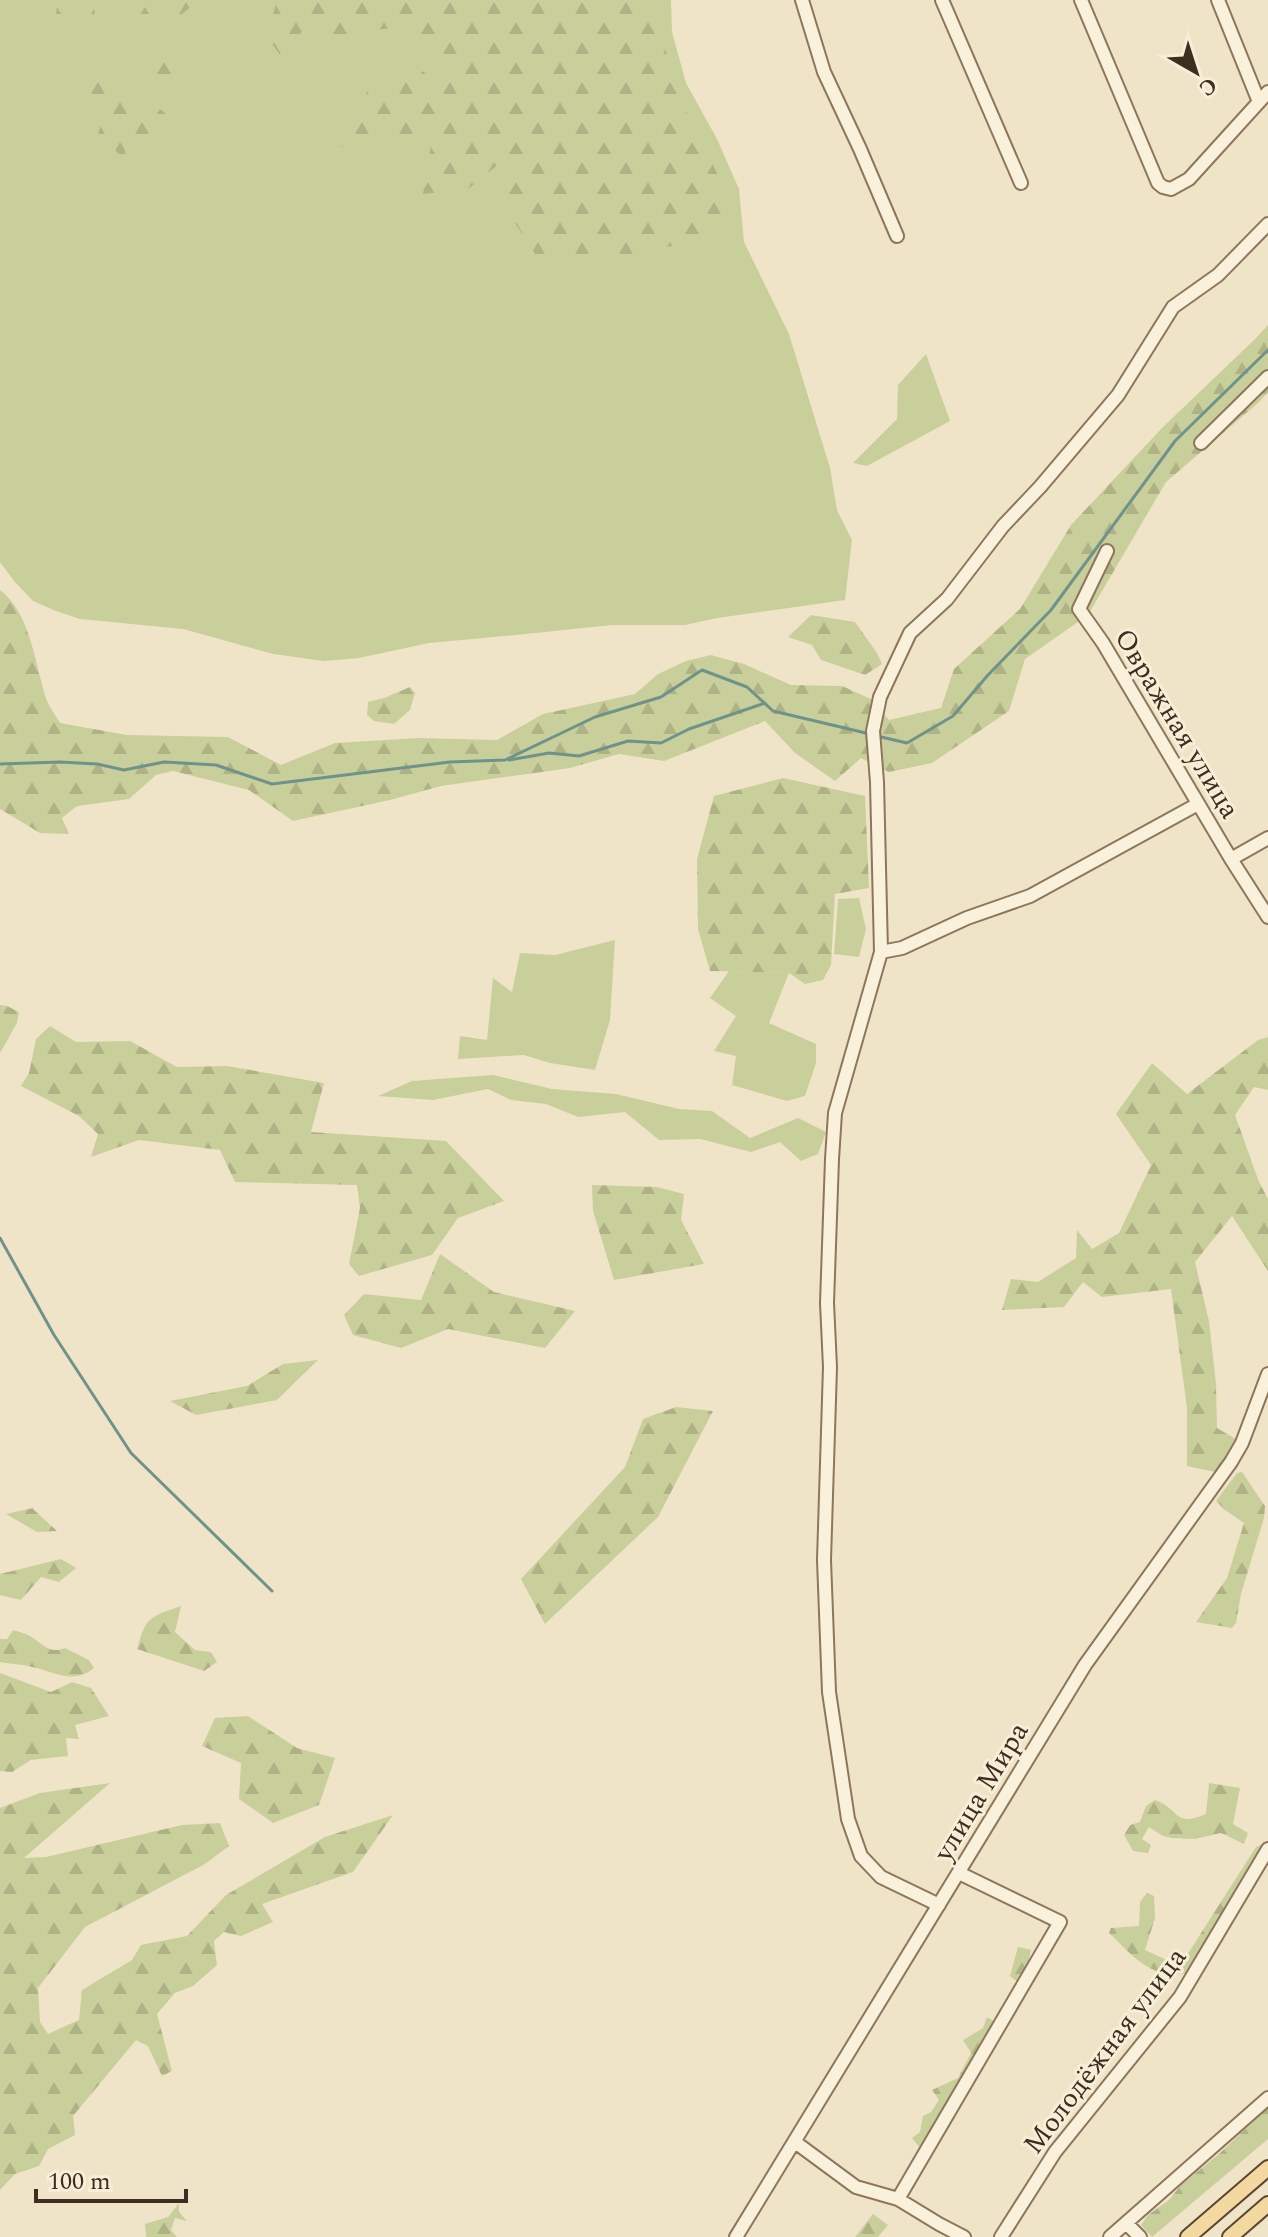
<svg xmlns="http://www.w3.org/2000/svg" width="1268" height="2237" viewBox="0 0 1268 2237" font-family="Spectral,serif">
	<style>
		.green { fill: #c9cf9b }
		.forest { fill: url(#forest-firs) }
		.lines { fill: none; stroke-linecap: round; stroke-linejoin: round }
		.stream { stroke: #6f938a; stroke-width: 3 }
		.minor-casing { stroke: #8d765c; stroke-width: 16 }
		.major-casing { stroke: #5b4430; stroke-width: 18 }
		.minor { stroke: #faf1dc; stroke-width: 12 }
		.major { stroke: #f3d9a0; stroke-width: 14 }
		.labels { text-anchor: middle; stroke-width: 6; stroke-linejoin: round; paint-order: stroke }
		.street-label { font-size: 28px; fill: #3d2e20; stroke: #f7eed8 }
	</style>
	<defs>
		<pattern id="forest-firs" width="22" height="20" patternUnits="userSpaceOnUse" patternTransform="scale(2)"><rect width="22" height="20" fill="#c9cf9b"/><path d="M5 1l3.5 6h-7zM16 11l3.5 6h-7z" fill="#aeb285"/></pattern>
	</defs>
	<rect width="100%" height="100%" fill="#f0e4c8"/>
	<path class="green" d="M0 0H671L672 32 686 83 717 139 739 189 744 242 789 334 830 468 837 510 852 540 845 600 717 618 685 625H612L516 635 429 643 359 658 324 661 273 654 183 629 80 619 56 611 33 601 14 581 0 562Z
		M926 354 950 421 867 466 853 463 897 419 898 385Z
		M859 898 866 929 859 957 834 954 838 899Z
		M615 940 610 1020 595 1070 550 1063 524 1055 458 1059 460 1036 487 1040 493 978 512 992 520 953 555 955Z
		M729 971 789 973 769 1023 816 1044V1063L805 1096 787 1101 732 1085 736 1056 714 1051 736 1016 710 998Z
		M493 1075 552 1089 616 1094 679 1109 712 1111 750 1138 798 1118 826 1132 818 1154 801 1161 780 1142 751 1152 700 1139 659 1140 625 1112 578 1117 546 1104 511 1100 488 1089 433 1100 378 1096 412 1081Z"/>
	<path class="forest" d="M58 0H92L98 29 76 17 53 36Z
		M149 0H200L179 16 137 20Z
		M277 0H661V30L675 90 725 189 728 235 575 265 535 254 508 212 500 163 468 189 423 194 433 134 341 147 368 90 414 64 435 81 443 57 412 26 354 32 334 45 310 22 281 56 267 37Z
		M155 51 188 77 176 95 153 80Z
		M85 67 121 92 152 102 168 116 169 137 152 155 124 140 126 160 98 135 104 111 87 105Z
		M1268 325V392L1258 403 1166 482 1088 615 1025 659 1009 711 932 763 889 772 861 758 835 781 795 753 765 721 664 761 619 754 570 768 441 786 390 800 293 821 249 790 173 771 156 775 129 799 77 806 62 818 69 834 40 833 0 809V590C31 613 35 666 47 701 50 708 56 716 60 723L127 735 228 737 281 765 335 743 419 738 497 740 543 714 635 694 658 674 686 661 711 655 744 664 791 685 842 686 871 699 889 720 941 708 954 669 1020 609 1071 525 1163 427 1255 339Z
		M811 615 855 622 877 653 882 664 865 675 821 660 812 645 788 637Z
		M410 687 415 693 410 710 394 724 374 721 367 715 368 702 384 698Z
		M783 778 865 796 869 888 835 894 831 965 823 980 805 984 789 973 710 971 698 929 697 859 714 796Z
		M0 1005 7 1006 19 1012 17 1023 0 1053Z
		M50 1026 76 1042 130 1041 177 1067 227 1066 324 1083 311 1132 446 1141 504 1201 458 1218 432 1255 359 1276 349 1264 360 1208 357 1185 235 1182 220 1150 139 1140 91 1157 98 1134 79 1116 21 1086 29 1073 36 1039Z
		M1268 1037V1090L1254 1087 1235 1115 1259 1182 1268 1199V1271L1232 1216 1195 1262 1209 1321 1216 1384 1217 1428 1241 1442 1215 1472 1187 1466V1408L1171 1289 1102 1297 1083 1282 1064 1307 1002 1310 1011 1279 1038 1282 1076 1258 1077 1230 1092 1249 1119 1233 1151 1165 1116 1114 1152 1063 1187 1094 1258 1040Z
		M592 1185 657 1187 684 1194 681 1220 704 1264 614 1280 593 1211Z
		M440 1254 494 1292 575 1311 545 1348 448 1329 401 1348 353 1335 344 1315 364 1294 421 1300Z
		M318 1360 277 1400 196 1415 170 1401 247 1386 283 1364Z
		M676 1407 713 1411 658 1517 545 1624 521 1579 625 1467 643 1419Z
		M1242 1472 1265 1506 1264 1518 1241 1594 1236 1623 1232 1628 1196 1622 1227 1578 1244 1523 1225 1510 1216 1501 1237 1473Z
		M33 1508V1509L57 1531 37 1532 6 1514Z
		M61 1559 76 1568 59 1582 41 1577 21 1600 0 1595V1574Z
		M181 1606 175 1632 195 1650 211 1652 217 1662 204 1671 137 1649C146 1616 150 1617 181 1606Z
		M13 1630C19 1632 28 1634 33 1638 45 1646 50 1654 65 1648L89 1660 94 1668C73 1685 56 1672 32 1667 22 1664 11 1664 0 1662V1639H7Z
		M0 1673 51 1692 72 1682 91 1688 109 1716 75 1725 79 1739 66 1738 68 1756 31 1760 12 1772 0 1771Z
		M248 1716 297 1748 335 1758 319 1805 273 1823 239 1799 241 1763 202 1746 215 1718Z
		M110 1783 24 1858 46 1857 182 1825 220 1823 229 1846 205 1864 85 1927 38 1988 40 2022 48 2034 79 2020 82 1990 132 1960 141 1945 187 1936 226 1895 325 1837 393 1815 353 1872 262 1904 273 1922 241 1936 224 1932 214 1941 217 1965 193 1986 175 1993 157 2014 172 2071 162 2076 148 2046 136 2040 73 2116 75 2135 48 2149 39 2166 15 2174 0 2190V1808L40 1793Z
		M1209 1783 1240 1788 1233 1824 1248 1833 1244 1844 1221 1833 1195 1839 1172 1838 1163 1836 1149 1827 1142 1839 1151 1845 1148 1853 1133 1851 1124 1835 1130 1825 1140 1822 1146 1806 1155 1800C1181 1809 1173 1828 1206 1814Z
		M1267 1842 1191 1972C1153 1982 1134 1957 1109 1933L1111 1928 1139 1926 1140 1902 1147 1893 1154 1896 1155 1918 1145 1950 1180 1966 1256 1847Z
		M1018 1947 1031 1950 1027 1968 1019 1983 1010 1976Z
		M987 2017 997 2023 921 2149 912 2138 920 2132 923 2116 931 2112 939 2100 932 2090 958 2078 971 2053 963 2040 983 2028Z
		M1268 2107V2139L1152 2237 1141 2225 1148 2215 1169 2200 1181 2185 1220 2153Z
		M179 2203V2212L187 2221 175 2218 171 2230 177 2237H146L145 2224 168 2217Z
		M873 2214 888 2225 878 2237H855Z"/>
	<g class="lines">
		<path class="stream" d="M877 736 907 743 953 716 988 675 1051 610 1175 441 1268 350
			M509 760 549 753 579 756 628 741 661 743 689 729 765 703
			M0 764 60 762 97 764 124 770 164 762 216 765 272 784 450 762 505 760 595 717 661 697 702 670 747 687 773 711 870 734
			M0 1238 54 1335 131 1453 272 1591"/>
		<g class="minor-casing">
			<path id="minor" d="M802 0 824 72 860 149 897 236
				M942 0 1021 183
				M1081 0 1158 183 1163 187 1171 189 1189 179 1268 92
				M1218 0 1259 102
				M1201 443 1268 377
				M1107 551 1079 609 1103 643 1231 859 1268 917
				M1231 859 1268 838
				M881 952 902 948 967 918 1030 896 1198 804
				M939 1905 881 1877 861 1856 848 1819 829 1692 824 1560 830 1367 827 1303 832 1159 835 1113 881 952 877 782 873 731 880 697 910 633 947 599 1003 526 1040 487 1118 395 1173 307 1218 275 1268 224
				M795 2142 856 2187 898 2199 939 2224 964 2237
				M898 2199 1060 1922 959 1873
				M1126 2223 1140 2237
				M736 2237 1085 1665 1231 1462 1242 1443 1268 1374
				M1001 2237 1055 2152 1180 1997 1268 1849
				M1110 2237 1268 2098"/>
		</g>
		<g class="major-casing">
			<path id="major" d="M1188 2237 1268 2168
				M1230 2237 1268 2204"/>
		</g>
		<use href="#minor" class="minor"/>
		<use href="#major" class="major"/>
	</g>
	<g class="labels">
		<g class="street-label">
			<text transform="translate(1178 723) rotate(59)" y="10">Овражная улица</text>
			<text transform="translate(980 1791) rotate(-59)" y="10">улица Мира</text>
			<text transform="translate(1104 2050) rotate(-53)" y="10">Молодёжная улица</text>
		</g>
	</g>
	<g transform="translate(1196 72) rotate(141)" stroke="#f7eed8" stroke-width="6" paint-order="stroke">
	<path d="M0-6L14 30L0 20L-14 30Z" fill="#3d2e20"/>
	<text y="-12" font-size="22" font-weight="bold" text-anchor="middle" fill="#3d2e20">С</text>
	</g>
	<path d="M36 2189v12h150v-12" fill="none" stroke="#3d2e20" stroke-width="4"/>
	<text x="48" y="2189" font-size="24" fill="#3d2e20" stroke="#f7eed8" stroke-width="6" paint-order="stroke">100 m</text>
</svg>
